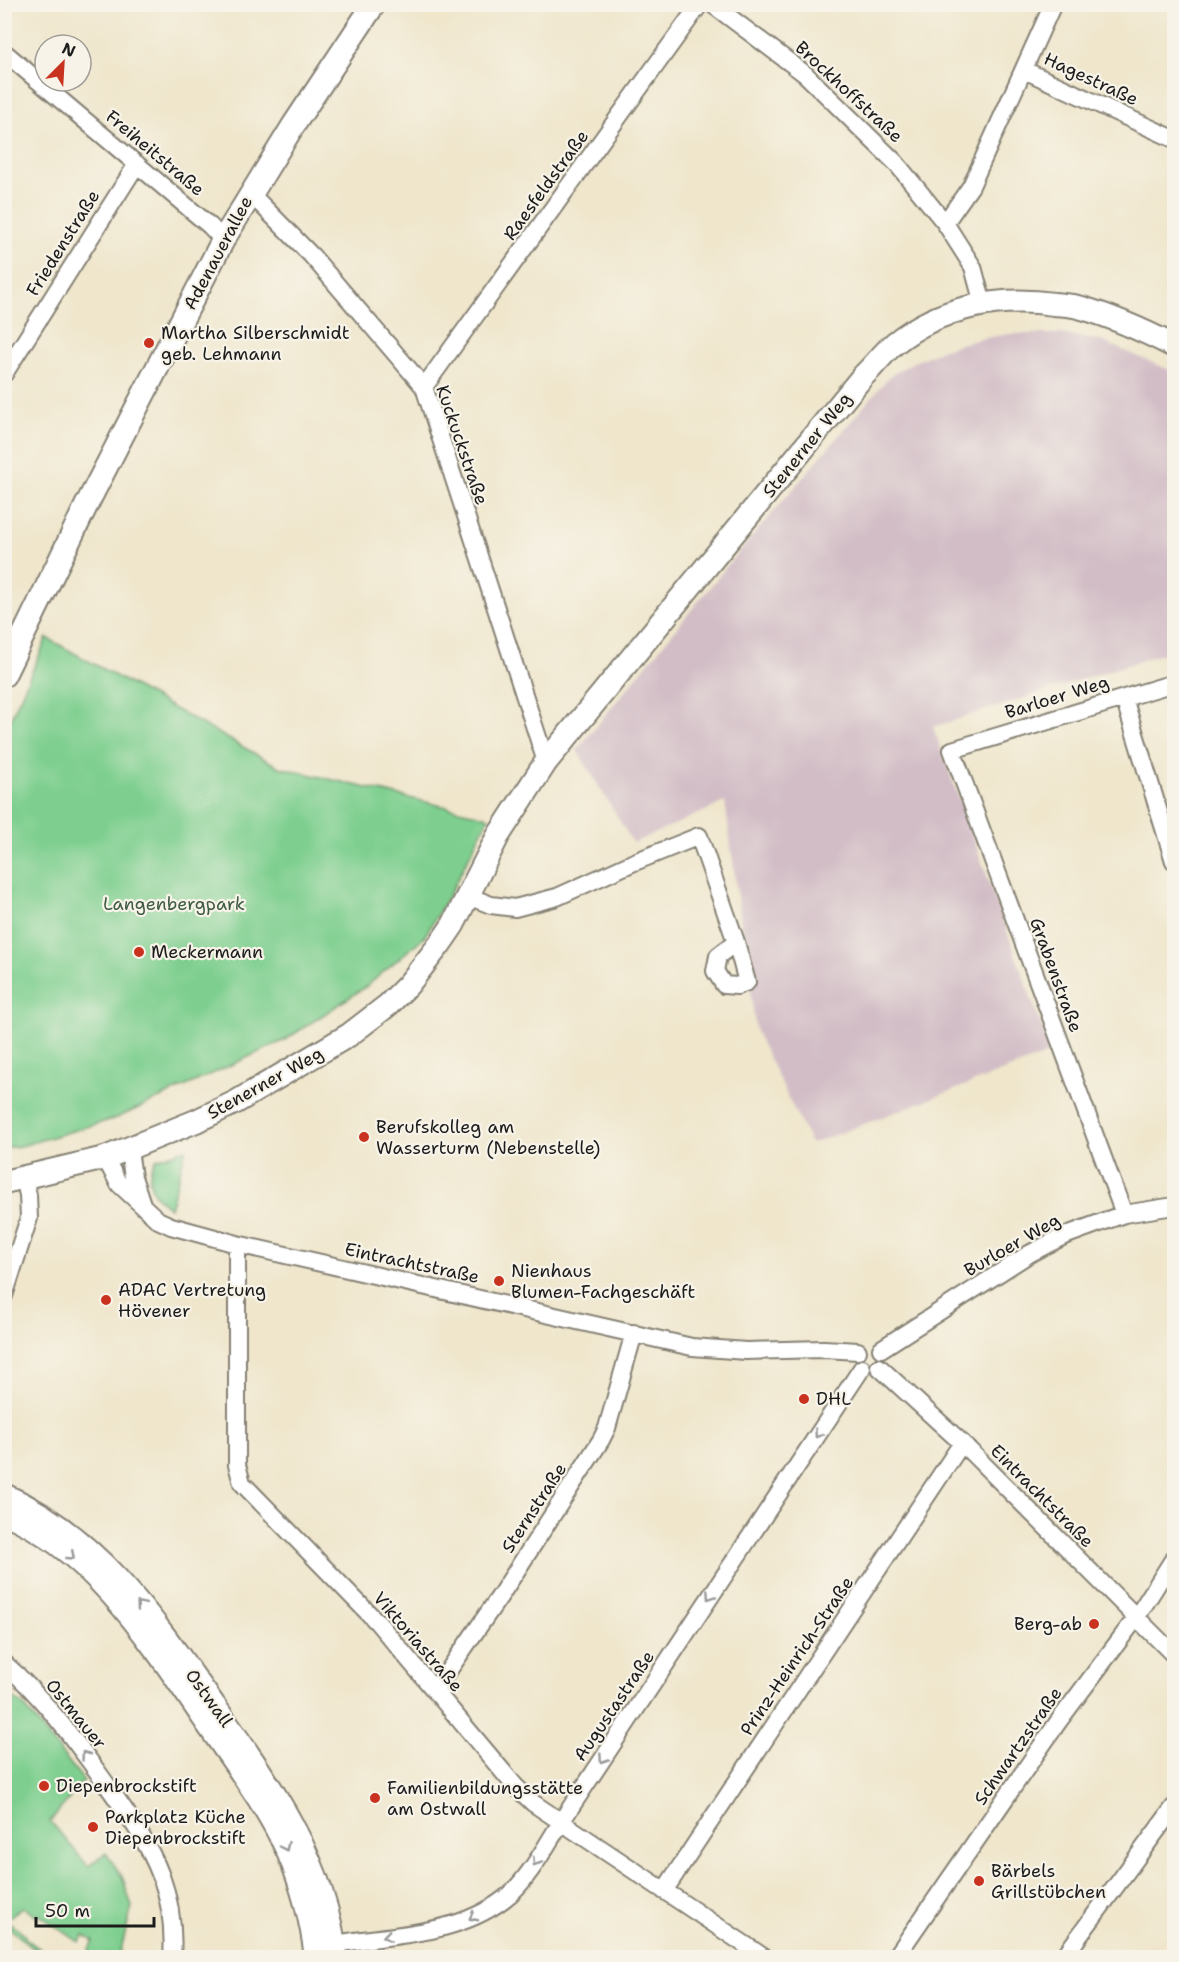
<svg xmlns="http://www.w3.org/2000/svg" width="1179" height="1962" viewBox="0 0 1179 1962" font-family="'Shantell Sans',sans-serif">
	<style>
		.industrial { fill: #d2bdc6 }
		.green { fill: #7ecf8f; stroke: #4d7656; stroke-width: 1.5 }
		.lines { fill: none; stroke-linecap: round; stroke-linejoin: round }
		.street-casing { stroke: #868174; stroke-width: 20 }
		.secondary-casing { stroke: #868174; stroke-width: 26 }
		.street { stroke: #fff; stroke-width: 16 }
		.secondary { stroke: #fff; stroke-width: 22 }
		.oneway { stroke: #999 }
		.poi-dot { fill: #c8321e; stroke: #f7f3e8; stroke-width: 2 }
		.labels { text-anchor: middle; stroke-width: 4.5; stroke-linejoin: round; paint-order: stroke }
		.street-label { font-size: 18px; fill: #1c1c1c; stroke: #f7f3e8 }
		.poi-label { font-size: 18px; fill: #1c1c1c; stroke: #f7f3e8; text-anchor: start }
		.park-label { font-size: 18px; fill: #3e5b44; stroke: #f7f3e8 }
	</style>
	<rect width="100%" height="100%" fill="#f7f3e8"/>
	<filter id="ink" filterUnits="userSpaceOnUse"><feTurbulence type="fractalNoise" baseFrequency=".0167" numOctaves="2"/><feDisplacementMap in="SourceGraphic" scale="12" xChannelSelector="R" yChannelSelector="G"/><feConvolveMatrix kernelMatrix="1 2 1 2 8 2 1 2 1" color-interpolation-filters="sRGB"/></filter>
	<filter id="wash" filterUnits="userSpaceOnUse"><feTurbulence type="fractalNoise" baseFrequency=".008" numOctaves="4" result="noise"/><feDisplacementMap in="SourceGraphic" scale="24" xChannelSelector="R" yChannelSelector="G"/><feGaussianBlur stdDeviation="1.35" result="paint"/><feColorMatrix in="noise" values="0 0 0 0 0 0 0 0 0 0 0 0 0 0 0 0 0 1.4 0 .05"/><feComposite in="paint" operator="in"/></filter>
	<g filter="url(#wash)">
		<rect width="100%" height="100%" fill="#efe6cc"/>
		<path class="industrial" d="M1010 334H1062L1101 341 1174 372V650L933 727 1051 1053 811 1144 756 1032 725 802 633 843 577 750 728 565 890 376 912 363 944 349 979 339Z"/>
		<path class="green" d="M47 638 279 767 489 817 453 888 425 936 367 986 285 1040 117 1118 21 1146 5 1148V731Z
			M186 1149 170 1208C151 1196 143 1179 156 1159Z
			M4 1682 11 1687 5 1692 24 1706 84 1781 68 1794 70 1798 50 1821 88 1866 106 1853 122 1876 132 1907 119 1957H91L89 1949 93 1941 84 1935 79 1942 39 1915 37 1917 23 1907 5 1920Z
			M11 1924 25 1934V1938L51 1957H40L36 1954 30 1957 35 1950 7 1926Z"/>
	</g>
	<g filter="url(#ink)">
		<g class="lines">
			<g class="street-casing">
				<path id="street" d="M712 4 805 74 896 163 945 223 973 267 983 304
					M4 52 210 226 223 240
					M1024 70 1174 139
					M250 193 312 256 424 387 546 762
					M945 223 971 186 1053 4
					M4 374 137 164
					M424 387 700 4
					M1124 698 1174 861
					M468 896 491 905 515 908 557 897 632 863 699 836 736 942 718 956 715 971 724 985 737 986 747 982 736 942
					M129 1150 133 1177 142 1204
					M105 1158 119 1184 158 1220 171 1226 237 1244 692 1347 746 1351 824 1349 858 1351
					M1124 1214 952 750 1174 683
					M237 1244V1465L242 1483 378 1623 515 1786 533 1803 765 1958
					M4 1296 29 1218 28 1195 24 1178
					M881 1349 1029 1254 1064 1236 1124 1214 1174 1206
					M879 1367 962 1443 1174 1655
					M4 1663C42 1696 73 1738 102 1778 124 1809 148 1841 161 1876 171 1903 174 1930 172 1958
					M435 1690 500 1596 601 1440 607 1428 634 1333
					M664 1891 962 1443
					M324 1946C384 1934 453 1938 504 1899 527 1882 546 1846 561 1822L862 1368
					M895 1958 1058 1722 1136 1618 1174 1558
					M1063 1958 1174 1807"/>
			</g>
			<g class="secondary-casing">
				<path id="secondary" d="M4 675 87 504 223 240 293 126 374 4
					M4 1182 105 1158 196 1121 236 1102 349 1035 388 1005 408 985 440 944 453 925 498 836 546 762 863 376C874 366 883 353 895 343 940 307 998 296 1054 304 1063 305 1073 305 1082 308 1114 317 1144 331 1174 346
					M4 1495C98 1536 156 1623 213 1704 268 1781 325 1860 336 1958
					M4 1513C96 1550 159 1654 213 1732 240 1771 268 1808 288 1852 302 1885 312 1922 316 1958"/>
			</g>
			<use href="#street" class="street"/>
			<use href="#secondary" class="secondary"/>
		</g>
		<defs><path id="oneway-chevron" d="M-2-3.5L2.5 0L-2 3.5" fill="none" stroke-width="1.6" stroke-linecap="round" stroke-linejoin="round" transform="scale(1.5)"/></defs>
		<g class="oneway">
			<use href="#oneway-chevron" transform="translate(818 1434) rotate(124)"/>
			<use href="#oneway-chevron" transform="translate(71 1556) rotate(41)"/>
			<use href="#oneway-chevron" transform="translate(710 1596) rotate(124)"/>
			<use href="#oneway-chevron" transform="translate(140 1605) rotate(-130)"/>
			<use href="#oneway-chevron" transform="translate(85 1755) rotate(-127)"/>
			<use href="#oneway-chevron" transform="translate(603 1759) rotate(124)"/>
			<use href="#oneway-chevron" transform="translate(285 1847) rotate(65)"/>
			<use href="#oneway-chevron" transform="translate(536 1862) rotate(123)"/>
			<use href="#oneway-chevron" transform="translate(473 1917) rotate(152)"/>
			<use href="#oneway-chevron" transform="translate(387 1936) rotate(172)"/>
		</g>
	</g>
	<g class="poi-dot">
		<circle cx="149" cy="343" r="6"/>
		<circle cx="139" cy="952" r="6"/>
		<circle cx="364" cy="1137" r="6"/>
		<circle cx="499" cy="1281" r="6"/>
		<circle cx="106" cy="1300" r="6"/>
		<circle cx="804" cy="1399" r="6"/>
		<circle cx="1094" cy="1624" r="6"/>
		<circle cx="44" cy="1786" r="6"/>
		<circle cx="375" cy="1798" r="6"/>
		<circle cx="93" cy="1827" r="6"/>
		<circle cx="979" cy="1881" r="6"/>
	</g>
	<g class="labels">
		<g class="street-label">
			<text transform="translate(1091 79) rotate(25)" y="6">Hagestraße</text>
			<text transform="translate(849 92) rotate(43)" y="6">Brockhoffstraße</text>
			<text transform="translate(155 153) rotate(40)" y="6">Freiheitstraße</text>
			<text transform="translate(546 185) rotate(-54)" y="6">Raesfeldstraße</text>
			<text transform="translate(63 243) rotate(-58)" y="6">Friedenstraße</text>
			<text transform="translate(218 253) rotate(-62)" y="6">Adenauerallee</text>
			<text transform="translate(462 445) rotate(71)" y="6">Kuckuckstraße</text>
			<text transform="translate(807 445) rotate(-51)" y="6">Stenerner Weg</text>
			<text transform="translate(1057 697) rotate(-17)" y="6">Barloer Weg</text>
			<text transform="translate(1056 975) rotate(70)" y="6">Grabenstraße</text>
			<text transform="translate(265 1083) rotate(-29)" y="6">Stenerner Weg</text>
			<text transform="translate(1012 1245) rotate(-30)" y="6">Burloer Weg</text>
			<text transform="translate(412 1263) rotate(12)" y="6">Eintrachtstraße</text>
			<text transform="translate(1042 1496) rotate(45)" y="6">Eintrachtstraße</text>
			<text transform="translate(534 1508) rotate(-57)" y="6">Sternstraße</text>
			<text transform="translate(418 1642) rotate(49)" y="6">Viktoriastraße</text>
			<text transform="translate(797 1656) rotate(-56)" y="6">Prinz-Heinrich-Straße</text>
			<text transform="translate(209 1698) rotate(54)" y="6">Ostwall</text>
			<text transform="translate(614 1706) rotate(-56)" y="6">Augustastraße</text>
			<text transform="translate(76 1714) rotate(51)" y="6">Ostmauer</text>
			<text transform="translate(1018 1746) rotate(-55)" y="6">Schwartzstraße</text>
		</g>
		<g class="poi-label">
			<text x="161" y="339">Martha Silberschmidt<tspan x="161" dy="21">geb. Lehmann</tspan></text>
			<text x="151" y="958">Meckermann</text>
			<text x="376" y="1133">Berufskolleg am<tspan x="376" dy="21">Wasserturm (Nebenstelle)</tspan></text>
			<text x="511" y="1277">Nienhaus<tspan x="511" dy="21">Blumen-Fachgeschäft</tspan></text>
			<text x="118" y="1296">ADAC Vertretung<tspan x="118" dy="21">Hövener</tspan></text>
			<text x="816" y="1405">DHL</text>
			<text x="1082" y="1630" text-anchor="end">Berg-ab</text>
			<text x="56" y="1792">Diepenbrockstift</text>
			<text x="387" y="1794">Familienbildungsstätte<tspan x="387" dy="21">am Ostwall</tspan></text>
			<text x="105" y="1823">Parkplatz Küche<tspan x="105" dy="21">Diepenbrockstift</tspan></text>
			<text x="991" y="1877">Bärbels<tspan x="991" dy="21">Grillstübchen</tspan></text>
		</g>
		<g class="park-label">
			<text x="174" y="910">Langenbergpark</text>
		</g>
	</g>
	<rect width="1179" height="1962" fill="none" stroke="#f7f3e8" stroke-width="24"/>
	<g transform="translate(63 63) rotate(24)"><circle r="28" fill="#f7f3e8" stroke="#9f9d96" stroke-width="1.5"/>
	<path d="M0-4.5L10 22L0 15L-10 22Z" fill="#c8321e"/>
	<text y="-9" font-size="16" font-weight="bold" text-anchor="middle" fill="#1c1c1c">N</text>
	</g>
	<path d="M36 1917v9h118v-9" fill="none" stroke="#1c1c1c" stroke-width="3"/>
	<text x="45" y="1917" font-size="18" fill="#1c1c1c" stroke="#f7f3e8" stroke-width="4.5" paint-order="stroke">50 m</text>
</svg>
